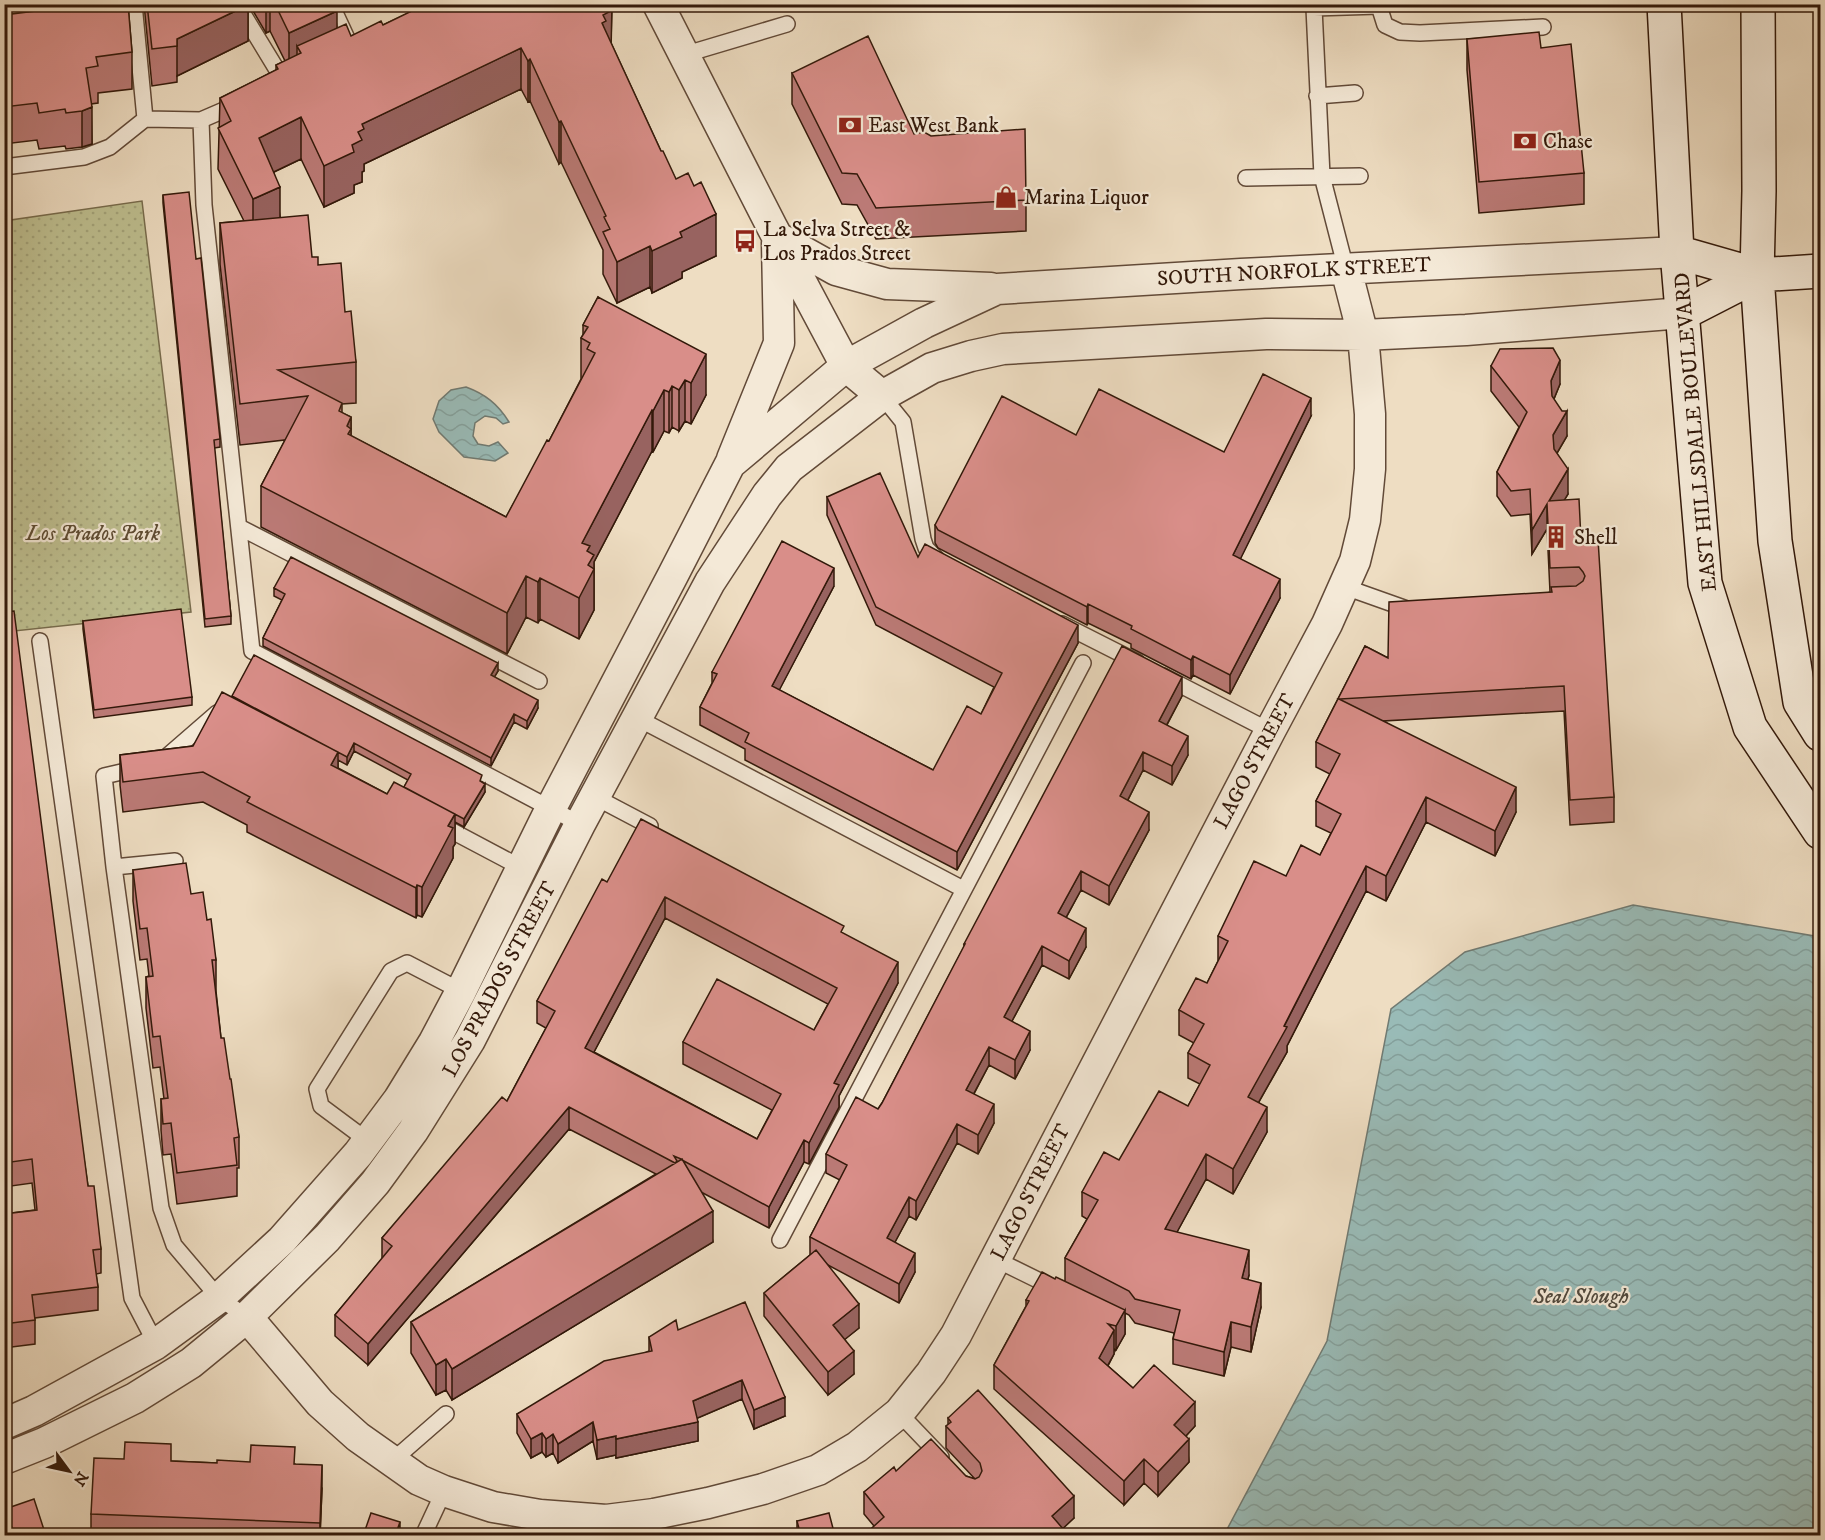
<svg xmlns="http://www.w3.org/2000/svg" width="1825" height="1540" viewBox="0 0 1825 1540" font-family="'IM FELL DW Pica',serif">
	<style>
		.park { fill: url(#park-dots); stroke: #786c4d; stroke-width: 1.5 }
		.water { fill: url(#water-waves); stroke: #707a72; stroke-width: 1.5 }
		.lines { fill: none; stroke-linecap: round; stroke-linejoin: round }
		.service-casing { stroke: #624a38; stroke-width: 18 }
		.minor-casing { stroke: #624a38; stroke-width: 33 }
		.secondary-casing { stroke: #33190a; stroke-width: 36 }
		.service { stroke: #f4e9d7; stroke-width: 15 }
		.minor { stroke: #f4e9d7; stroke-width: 30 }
		.secondary { stroke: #f4e9d7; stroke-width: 33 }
		.wall { fill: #bb7a76; stroke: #33190a; stroke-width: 1.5; fill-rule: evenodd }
		.shaded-wall { fill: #986360; stroke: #33190a; stroke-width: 1.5 }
		.building { fill: #d98e89; stroke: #33190a; stroke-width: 1.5; fill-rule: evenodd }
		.labels { text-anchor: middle; stroke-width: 4.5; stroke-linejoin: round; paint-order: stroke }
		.poi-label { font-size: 21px; fill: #33190a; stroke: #f4e9d7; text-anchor: start }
		.street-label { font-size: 21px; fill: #33190a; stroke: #f4e9d7 }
		.park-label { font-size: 21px; font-style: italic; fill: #5d4b32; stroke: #f4e9d7 }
		.water-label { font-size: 22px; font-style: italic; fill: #524a3e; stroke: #f4e9d7 }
	</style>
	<defs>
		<pattern id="park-dots" width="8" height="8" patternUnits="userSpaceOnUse" patternTransform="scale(1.5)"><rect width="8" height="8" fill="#bebf90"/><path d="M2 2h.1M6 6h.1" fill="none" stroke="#a4a47b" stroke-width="1.8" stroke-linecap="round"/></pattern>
		<pattern id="water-waves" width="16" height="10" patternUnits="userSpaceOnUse" patternTransform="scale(1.5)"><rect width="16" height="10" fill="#99bbb7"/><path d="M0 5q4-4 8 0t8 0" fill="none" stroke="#84a09c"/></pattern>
	</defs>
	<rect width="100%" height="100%" fill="#eeddc2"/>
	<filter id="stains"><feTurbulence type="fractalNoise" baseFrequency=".00333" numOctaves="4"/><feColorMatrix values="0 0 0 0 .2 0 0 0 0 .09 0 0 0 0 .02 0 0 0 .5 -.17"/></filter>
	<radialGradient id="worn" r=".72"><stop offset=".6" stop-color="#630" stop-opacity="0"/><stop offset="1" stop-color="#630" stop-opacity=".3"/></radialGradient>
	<path class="park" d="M142 201 191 612 5 632 4 221Z"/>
	<path class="water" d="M466 387C485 394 498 404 509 422L503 424 496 418 485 416 475 423 473 436 478 444 489 446 498 442 508 453 495 461 464 457 439 432 433 419 439 401 451 390Z
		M1633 905 1820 937V1535H1224L1327 1341 1391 1009 1465 952Z"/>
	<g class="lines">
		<g class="service-casing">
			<path id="service" d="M134 4 145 119 201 120
				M237 4 285 83
				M331 4 350 45
				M683 55 787 24
				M1317 96 1355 93
				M238 104 201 120 204 205 252 651 580 824
				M4 167 84 157 110 147 145 119
				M1246 178 1360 176
				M1346 269 1322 176 1314 8 1379 6 1385 25 1400 32 1420 33 1543 27
				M882 396 903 422 923 539 926 548 937 559
				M239 527 539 681
				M1345 587 1407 609
				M1062 624 1137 662
				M40 641 132 1298 156 1344
				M1163 676 1270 731
				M637 718 963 889
				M164 759 217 713 222 711
				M595 797 650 826
				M437 823 522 868
				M175 861 114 867 161 1208 174 1245 219 1298 247 1317
				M114 867 104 776 139 768
				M368 1141 321 1106 317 1089 391 971 407 963 461 991
				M780 1240 1083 663
				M995 1259 1056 1289
				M899 1413 941 1457
				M391 1462 446 1414
				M423 1536 444 1491"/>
		</g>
		<g class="minor-casing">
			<path id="minor" d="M658 4 772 227 846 366 882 396
				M777 237 836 270 887 284 991 288
				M732 459 779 343 777 243
				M247 1317 320 1403 358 1437 419 1480 444 1491 493 1507 540 1515 606 1520 654 1514 708 1503 763 1489 818 1470 857 1447 899 1413 931 1373 956 1335 1270 731 1327 624 1355 561 1365 520 1370 469V414L1363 335 1346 269
				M4 1424 34 1411 156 1344 219 1298 282 1240 358 1154 399 1099 434 1042 461 991 551 808 673 575 730 464 846 366 924 323 997 289 1241 274 1677 252
				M4 1459 44 1443 135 1398 191 1363 247 1317 327 1238 375 1183 413 1131 470 1040 580 824 710 582 767 495 789 468 882 396 932 368 971 356 1003 349 1266 334 1363 335 1466 330 1683 313"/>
		</g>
		<g class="secondary-casing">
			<path id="secondary" d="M1664 4 1677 252 1705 583 1750 727 1820 832
				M1758 4 1759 191 1757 275 1775 541 1800 702 1820 734
				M1677 252 1757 275 1820 271
				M1683 313 1757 275"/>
		</g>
		<use href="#service" class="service"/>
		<use href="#minor" class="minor"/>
		<use href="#secondary" class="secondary"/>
	</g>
	<path class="wall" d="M38 4H128L132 52V89L98 93V103L91 104 92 144 82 147 66 149 65 146 39 149 37 140 4 144V15L38 11Z
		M144 4H248V41L177 76V82L152 86Z
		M249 4H334L337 28 351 36 383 25 424 6V4H612L611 43 661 151 716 256 682 272V278L652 293 650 287 617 303 603 274V250L561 162 559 164 530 101 528 102 521 89 364 164V171L362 172V182L354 185V193L324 207 301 159 274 172 280 217 318 265 345 312 356 362V403L342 404V413L351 417V436L506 517 549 441 581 379V338L583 335V325L598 297 706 395 691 424 685 421 679 431 672 427 669 433 664 431 653 452 652 451 594 562V610L579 639 540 619 538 623 526 617 507 654 261 527V486L285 440 240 445 220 264V223L244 221 218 169 220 98 276 70V65L285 61 270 31 266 33Z
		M1429 4H1518L1429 11Z
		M1467 39 1541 48 1584 173V204L1479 213 1467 70Z
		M792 73 914 134 1026 200V231L876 239 857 205 842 204 792 104Z
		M163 195 196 259 220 439V447L214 448 231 616V624L205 627 163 203Z
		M1491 366 1560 384 1554 399 1567 436 1557 453 1568 494 1564 500 1581 540 1614 797V822L1570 825 1564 711 1384 721 1516 812 1495 856 1426 822 1386 901 1366 891 1287 1046V1052L1259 1102 1267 1132 1233 1194 1206 1179 1177 1232 1249 1275 1248 1279 1261 1307 1251 1352 1231 1347 1224 1376 1173 1364V1339L1174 1333 1135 1323 1129 1315 1125 1313V1334L1116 1350 1114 1349V1354L1108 1366 1133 1388 1195 1426 1186 1436 1189 1462 1158 1496 1144 1483 1124 1505 994 1389V1365L1026 1306V1300L1055 1279 1065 1281V1258L1087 1219 1082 1216V1192L1119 1160 1188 1106 1200 1084 1188 1078V1053L1194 1043 1179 1035V1010L1207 983 1218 961V936L1286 876 1320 855 1331 833 1316 826V801L1330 774 1316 767V742L1365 646 1388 658 1550 592 1547 529 1532 554 1530 514 1511 516 1497 496V472L1519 427 1491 391Z
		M1311 416 1240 559 1280 598 1230 694 1193 675 1191 679 1131 648V644L1088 623 1087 625 938 548 935 543V525L1076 435 1224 452Z
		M827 497 918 557 1078 643 957 870 745 760V749L700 725V707L712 683V672L834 586 779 690 933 770 981 714 994 687 876 625 827 515Z
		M274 588 498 671 494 677 538 708 527 729 514 722 491 766 263 646V638L282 600 274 596Z
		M4 612 88 1186 101 1249V1273L96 1274 98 1287V1310L35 1318V1344L4 1348V1214L35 1210 32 1183 4 1187Z
		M83 621 192 697V705L94 718 83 629Z
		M1182 696 1167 725 1188 755 1172 785 1143 770 1128 800 1149 830 1109 905 1081 890 1066 918 1086 947 1069 979 1042 965 1012 1021 1030 1050 1015 1079 989 1065 974 1094 994 1123 978 1154 957 1143 916 1220 909 1216 895 1242 915 1272 899 1303 828 1265 859 1328 845 1339 854 1374 828 1395 764 1316V1293L810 1255V1237L840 1180 826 1173V1154L878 1109 882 1103 964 947V944Z
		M232 697 482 782 485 792 464 827 455 822V844L453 847V858L422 917 417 915 416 918 247 832V825L203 802 123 812 120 785V755L193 746ZM354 751 408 780 404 787 387 794 338 768V760L347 765Z
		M133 870 191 894 207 920 216 960V991L221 1038 239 1137V1168H237V1196L177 1204 171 1154 163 1155 161 1130V1099H164L160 1067 153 1068 146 1008V977L149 976 147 959 140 960 133 901Z
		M607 882 844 934 898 983 839 1096V1107L809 1164 804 1162 769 1228 701 1192 713 1242 452 1400 446 1390 436 1395 411 1353V1322L656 1174 569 1129 368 1365 335 1336V1315L382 1259V1238L507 1101 546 1028 537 1023V1001ZM665 918 828 1004 814 1030 683 1042V1064L772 1110 757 1139 594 1052Z
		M678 1330 785 1416 754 1429 742 1399 697 1418 698 1441 616 1458V1455L597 1459 593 1441 558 1463 553 1453 546 1457 542 1452 531 1458 517 1433V1414L649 1351V1337Z
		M948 1418 1074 1518 1063 1528 1064 1536 874 1526 864 1514V1492L896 1471 966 1476 975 1479 946 1448V1426L948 1425Z
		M171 1461 217 1463 295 1464 322 1488 320 1536H91V1514Z
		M5 1509 46 1536H9L5 1525Z
		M797 1521 835 1536H797Z"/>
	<path class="shaded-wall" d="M266 4H270V31L266 33Z
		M605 4H612L611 52 602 23Z
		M248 5V41L177 76V39Z
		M337 11V48L301 53 297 46V66L289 70V33Z
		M521 48V89L364 164V171L362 172V182L354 185V193L324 207V166L352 145 362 124Z
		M530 59V101L528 102V61Z
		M92 107V144L82 147V111Z
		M301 117V159L259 179V138Z
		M561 121V162L559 164V122Z
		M280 187V228L253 240V199Z
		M716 214V256L682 272V278L652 293V251L680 232Z
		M650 246V287L617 303V262Z
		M706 354V395L691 424V383Z
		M1560 360V384L1551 406V381Z
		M685 380V421L679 431V390Z
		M672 386V427L669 433V392Z
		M664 390V431L653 452V411Z
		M1311 398V416L1233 574V555Z
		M652 410V451L594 562V610L579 639V598L582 543Z
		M1567 411V436L1553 460V435Z
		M351 417V470L347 426Z
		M1568 469V494L1549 526V501Z
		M1547 504V529L1532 554V530Z
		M834 568V586L772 704V686Z
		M526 576V617L507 654V613Z
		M540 578V619L538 623V582Z
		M1280 579V598L1230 694V675Z
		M1088 604V623L1087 625V607Z
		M1078 625V643L957 870V852Z
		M1193 656V675L1191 679V660Z
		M498 663V671L491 683V675Z
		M1182 677V696L1159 739V721Z
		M538 700V708L527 729V721Z
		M514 714V722L491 766V758Z
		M1188 736V755L1172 785V766Z
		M354 743V751L347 765V757Z
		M338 752V782L331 765Z
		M1143 752V770L1120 815V796Z
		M485 784V792L464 827V819Z
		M1516 787V812L1495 856V831Z
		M1426 797V822L1386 901V876Z
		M1149 812V830L1109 905V886Z
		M455 814V844L453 847V858L422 917V887L448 826Z
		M1366 866V891L1287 1046V1052L1248 1121V1097Z
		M1081 871V890L1058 932V913Z
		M417 885V915L416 918V888Z
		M665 897V918L585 1069V1048Z
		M1086 928V947L1069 979V961Z
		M1042 946V965L1004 1036V1017Z
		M898 962V983L839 1096V1107L809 1164V1143L834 1083Z
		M1030 1031V1050L1015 1079V1060Z
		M989 1047V1065L966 1108V1090Z
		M994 1104V1123L978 1154V1135Z
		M569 1107V1129L368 1365V1344Z
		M1267 1107V1132L1233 1194V1169Z
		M957 1124V1143L916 1220V1201Z
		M804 1140V1162L769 1228V1207Z
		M1206 1154V1179L1165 1254V1229Z
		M909 1197V1216L887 1257V1238Z
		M713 1211V1242L452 1400V1369Z
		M1249 1250V1275L1242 1303V1278Z
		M915 1253V1272L899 1303V1284Z
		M1261 1283V1307L1251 1352V1327Z
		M859 1304V1328L833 1349V1325Z
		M1125 1310V1334L1116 1350V1326Z
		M1231 1322V1347L1224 1376V1352Z
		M1114 1330V1354L1099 1381V1358Z
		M854 1351V1374L828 1395V1372Z
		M446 1359V1390L436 1395V1365Z
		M742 1380V1399L693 1420V1401Z
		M785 1397V1416L754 1429V1410Z
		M1195 1402V1426L1174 1449V1425Z
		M593 1422V1441L558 1463V1444Z
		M698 1422V1441L616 1458V1439Z
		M542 1433V1452L531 1458V1439Z
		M553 1434V1453L546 1457V1439Z
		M616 1436V1455L597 1459V1440Z
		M1189 1439V1462L1158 1496V1472Z
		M1144 1459V1483L1124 1505V1481Z
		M322 1465V1488L320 1536V1523Z
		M1074 1496V1518L1055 1536 1052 1516Z
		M400 1522V1536H395Z
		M1064 1530V1536H1057Z"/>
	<path class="building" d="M42 4H128L132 52 96 57 98 66 86 68 92 107 82 111 66 113 65 109 39 113 37 103 4 107V15L43 10Z
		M147 4H248V5L177 39V46L152 49Z
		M275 4H334L337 11 289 33Z
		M426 4H608L611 11 603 15 606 21 602 23 661 151H663L676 179 688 173 694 186 701 182 716 214 680 232 682 237 652 251 650 246 617 262 603 232 610 229 604 217 606 216 561 121 559 122 530 59 528 61 521 48 362 124 364 129 358 132 362 140 352 145 354 152 324 166 301 117 259 138 280 187 253 199 218 128 231 121 220 98 278 69 276 65 301 53 297 46 346 24 351 36 381 21 383 25Z
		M1539 32 1541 48 1571 44 1584 173 1479 182 1467 39Z
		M868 36 914 134 924 132 931 136 1025 129 1026 200 876 208 857 174 842 173 792 73Z
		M189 192 196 259 201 258 220 439 214 440 231 616 205 619 163 195Z
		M308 215 312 257H318V265L341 263 345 312 351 311 356 362 278 370 342 403 339 411 351 417 347 426 351 429 348 434 506 517 547 440 549 441 595 353 587 349 590 343 581 338 588 327 583 325 598 297 706 354 691 383 685 380 679 390 672 386 669 392 664 390 653 411 652 410 582 543 590 546 587 551 594 555 588 565 594 569 579 598 540 578 538 582 526 576 507 613 261 486 308 396 240 404 220 223Z
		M1553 348 1560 360 1551 381 1552 396 1562 411H1567L1553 435 1554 449 1568 469 1549 501 1579 499 1581 540 1598 539 1614 797 1570 800 1564 686 1339 699 1516 787 1495 831 1426 797 1386 876 1366 866 1284 1026 1287 1027 1248 1097 1267 1107 1233 1169 1206 1154 1165 1229 1249 1250 1242 1278 1261 1283 1251 1327 1231 1322 1224 1352 1173 1339 1180 1310 1135 1299 1129 1291 1065 1258 1098 1200 1082 1192 1104 1152 1119 1160 1159 1091 1188 1106 1210 1065 1188 1053 1204 1024 1179 1010 1196 978 1207 983 1228 941 1218 936 1254 861 1286 876 1301 845 1320 855 1341 814 1316 801 1340 754 1316 742 1365 646 1388 658 1389 602 1552 592 1551 587 1576 586 1583 581 1585 576 1583 572 1579 567 1550 568 1547 504 1532 530 1530 489 1511 491 1497 472 1527 412 1491 366 1500 349Z
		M1263 374 1311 398 1233 555 1280 579 1230 675 1193 656 1191 660 1131 629 1132 626 1088 604 1087 607 938 530 935 525 1002 396 1076 435 1099 389 1224 452Z
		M880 473 918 557 925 544 1078 625 957 852 745 742 749 733 700 707 717 674 712 672 782 541 834 568 772 686 933 770 967 706 981 714 1002 673 876 607 827 497Z
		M291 557 498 663 491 675 538 700 527 721 514 714 491 758 263 638 285 594 274 588Z
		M181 609 192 697 94 710 83 621Z
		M14 611 88 1186H94L101 1249 93 1250 98 1287 32 1295 35 1320 4 1324V1214L37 1210 32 1159 4 1163V612Z
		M1122 646 1182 677 1159 721 1188 736 1172 766 1143 752 1120 796 1149 812 1109 886 1081 871 1058 913 1086 928 1069 961 1042 946 1004 1017 1030 1031 1015 1060 989 1047 966 1090 994 1104 978 1135 957 1124 916 1201 909 1197 887 1238 915 1253 899 1284 810 1237 847 1165 826 1154 856 1097 878 1109 882 1103 965 944H964Z
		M254 655 482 775 480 781 485 784 464 819 404 787 411 774 354 743 347 757 232 696Z
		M222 692 338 752 331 765 387 794 394 782 455 814 448 826 453 828 422 887 417 885 416 888 247 802 250 797 203 772 123 782 120 755 193 746Z
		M641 819 844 926 841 932 898 962 834 1083 839 1085 809 1143 804 1140 769 1207 682 1160V1159H681L674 1156 677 1161 675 1163 569 1107 368 1344 335 1315 392 1246 382 1238 502 1097 507 1101 555 1011 537 1001 602 879 607 882ZM665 897 837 988 814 1030 717 979 683 1042 781 1094 757 1139 585 1048Z
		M186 863 191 894 203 892 207 920 211 919 216 960H212L221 1038H224L230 1079H231L239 1137 234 1138 237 1165 177 1173 171 1123 163 1124 161 1099 168 1098 160 1036 153 1037 146 977 153 976 147 928 140 929 133 870Z
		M682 1159 713 1211 452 1369 446 1359 436 1365 411 1322Z
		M816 1250 859 1304 833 1325 854 1351 828 1372 764 1293Z
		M1042 1272 1055 1279 1056 1277 1125 1310 1116 1326 1108 1324 1114 1330 1099 1358 1133 1388 1154 1365 1195 1402 1174 1425 1189 1439 1158 1472 1144 1459 1124 1481 994 1365 1029 1301 1026 1300Z
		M745 1302 785 1397 754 1410 742 1380 693 1401 698 1422 616 1439V1436L597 1440 593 1422 558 1444 553 1434 546 1439 542 1433 531 1439 517 1414 604 1361 652 1351 649 1337 676 1320 678 1330Z
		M978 1390 1074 1496 1052 1516 1064 1530 1057 1536H863L884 1517 864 1492 894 1467 896 1471 931 1439 966 1476 975 1479 979 1477 982 1471 980 1463 946 1426 951 1422 948 1418Z
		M125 1442 171 1444V1461L217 1463V1460L250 1462 251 1445 295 1447 294 1464 322 1465 320 1523 91 1514 94 1458 124 1459Z
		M34 1499 46 1536H15L5 1509Z
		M371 1513 400 1522 395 1536H363Z
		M829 1513 835 1536H801L797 1521Z
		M715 1530 716 1536H690Z"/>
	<defs>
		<g id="bank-bare" transform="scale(1.8)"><path d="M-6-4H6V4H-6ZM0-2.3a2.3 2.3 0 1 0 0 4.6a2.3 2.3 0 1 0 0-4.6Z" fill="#8f2418" stroke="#f4e9d7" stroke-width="2.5" paint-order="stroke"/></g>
		<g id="shop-bare" transform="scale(1.8)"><path d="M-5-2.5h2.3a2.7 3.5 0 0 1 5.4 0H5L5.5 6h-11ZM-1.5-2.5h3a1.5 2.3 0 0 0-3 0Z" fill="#8f2418" stroke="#f4e9d7" stroke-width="2.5" paint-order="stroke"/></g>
		<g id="bus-bare" transform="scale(1.8)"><path d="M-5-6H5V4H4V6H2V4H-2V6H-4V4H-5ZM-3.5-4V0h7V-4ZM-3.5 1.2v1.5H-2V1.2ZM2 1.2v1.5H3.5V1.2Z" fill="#8f2418" stroke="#f4e9d7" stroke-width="2.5" paint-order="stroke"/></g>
		<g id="building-bare" transform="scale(1.8)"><path d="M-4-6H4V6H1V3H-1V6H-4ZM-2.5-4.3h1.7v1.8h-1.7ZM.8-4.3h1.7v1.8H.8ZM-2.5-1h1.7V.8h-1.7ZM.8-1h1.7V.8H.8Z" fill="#8f2418" stroke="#f4e9d7" stroke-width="2.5" paint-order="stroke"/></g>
	</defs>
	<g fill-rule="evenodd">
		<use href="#bank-bare" x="850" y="125"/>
		<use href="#bank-bare" x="1525" y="141"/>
		<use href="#shop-bare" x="1006" y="197"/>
		<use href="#bus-bare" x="745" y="241"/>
		<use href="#building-bare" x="1556" y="537"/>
	</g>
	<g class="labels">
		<g class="poi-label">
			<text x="868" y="132">East West Bank</text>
			<text x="1543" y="148">Chase</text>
			<text x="1024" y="204">Marina Liquor</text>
			<text x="763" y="236">La Selva Street &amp;<tspan x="763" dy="24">Los Prados Street</tspan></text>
			<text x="1574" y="544">Shell</text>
		</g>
		<g class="street-label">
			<text transform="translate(1294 271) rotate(-3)" y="7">SOUTH NORFOLK STREET</text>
			<text transform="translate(1695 432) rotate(-95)" y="7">EAST HILLSDALE BOULEVARD</text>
			<text transform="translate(1254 761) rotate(-62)" y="7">LAGO STREET</text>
			<text transform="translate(499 979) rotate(-62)" y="7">LOS PRADOS STREET</text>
			<text transform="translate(1030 1192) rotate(-63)" y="7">LAGO STREET</text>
		</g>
		<g class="park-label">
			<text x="93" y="540">Los Prados Park</text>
		</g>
		<g class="water-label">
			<text x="1581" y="1303">Seal Slough</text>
		</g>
	</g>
	<rect width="1825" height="1540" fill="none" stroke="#eeddc2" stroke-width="24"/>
	<rect x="6" y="6" width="1813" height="1528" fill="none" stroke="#33190a" stroke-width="3"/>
	<rect x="12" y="12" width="1801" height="1516" fill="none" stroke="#33190a" stroke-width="1.5"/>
	<g transform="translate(69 1471) rotate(123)" stroke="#f4e9d7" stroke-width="4.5" paint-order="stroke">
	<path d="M0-4.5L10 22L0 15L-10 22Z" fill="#33190a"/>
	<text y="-9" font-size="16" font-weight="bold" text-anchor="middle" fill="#33190a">N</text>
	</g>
	<rect width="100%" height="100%" filter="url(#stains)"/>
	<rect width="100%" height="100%" fill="url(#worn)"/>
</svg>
